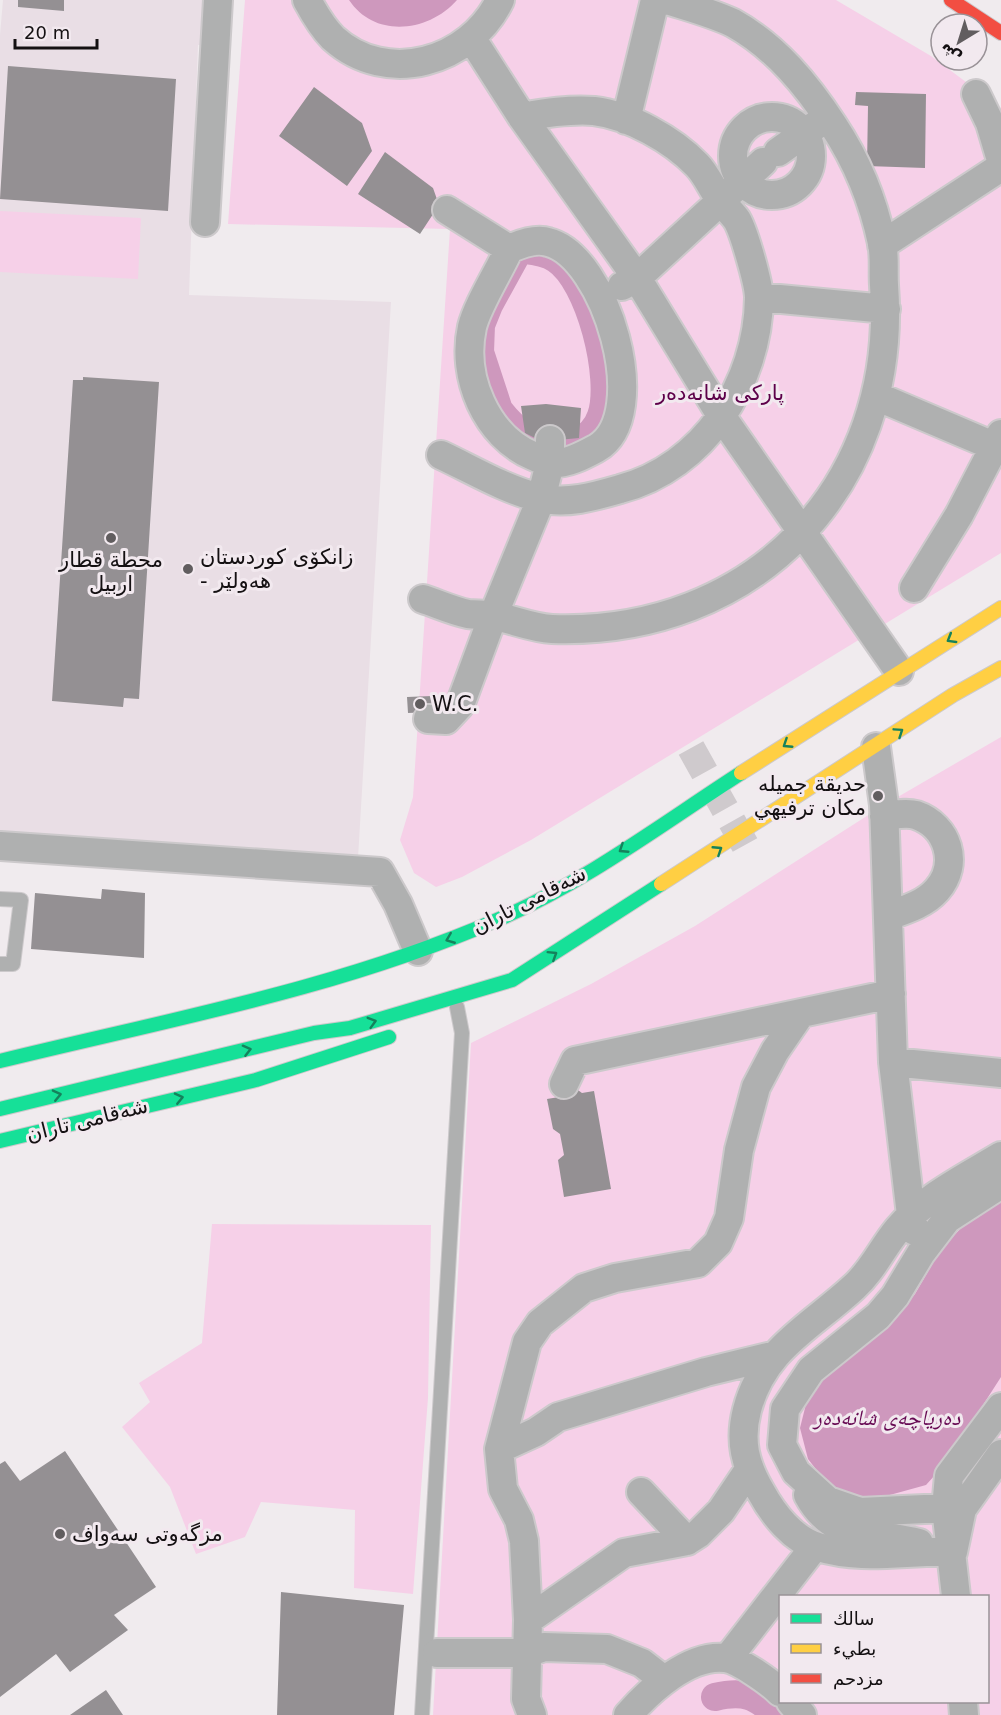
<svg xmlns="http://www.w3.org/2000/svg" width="1001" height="1715" viewBox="0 0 1001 1715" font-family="'DejaVu Sans','Noto Naskh Arabic',sans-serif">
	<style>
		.built { fill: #e9dee5 }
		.green { fill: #f6d0e8; fill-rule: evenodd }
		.water { fill: #ce98bd }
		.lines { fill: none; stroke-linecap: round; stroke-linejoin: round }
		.canal { stroke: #ce98bd; stroke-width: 28 }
		.building { fill: #949093 }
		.street-tunnel { stroke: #cfcacd; stroke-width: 28; stroke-dasharray: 28 14; stroke-linecap: butt }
		.lane-casing { stroke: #ccc9cb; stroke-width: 16 }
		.street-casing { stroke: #ccc9cb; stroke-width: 32 }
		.fast-casing { stroke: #ccc9cb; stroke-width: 16 }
		.slow-casing { stroke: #ccc9cb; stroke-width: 16 }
		.jam-casing { stroke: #ccc9cb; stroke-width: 16 }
		.lane { stroke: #afb0b0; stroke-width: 14 }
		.street { stroke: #afb0b0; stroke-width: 28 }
		.fast { stroke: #16e098; stroke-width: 14 }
		.slow { stroke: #ffcf43; stroke-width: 14 }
		.jam { stroke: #f24e42; stroke-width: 14 }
		.oneway { stroke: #15825c }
		.poi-dot { fill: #615d5f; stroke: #f2e9ef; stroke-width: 2 }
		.labels { text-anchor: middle; stroke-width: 6; stroke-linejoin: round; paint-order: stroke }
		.park-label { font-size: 21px; fill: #5d004a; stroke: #f2e9ef }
		.poi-label { font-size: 21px; fill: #141012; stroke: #f2e9ef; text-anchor: start }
		.street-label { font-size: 21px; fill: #141012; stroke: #f2e9ef }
		.water-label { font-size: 22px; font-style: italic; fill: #660852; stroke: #f2e9ef }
	</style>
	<rect width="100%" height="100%" fill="#f0ebee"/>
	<path class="built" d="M3 0H209L206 45H198L189 295 391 302 358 858 0 837V35Z"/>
	<path class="green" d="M245 0H836L931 56 1001 108V553L531 840 462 877 436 887 414 873 400 840 413 797 450 229 228 224Z
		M0 211 141 218 138 279 0 272Z
		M1001 737V1715H433L471 1043 591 984 695 926 884 805ZM780 1596H988V1702H780Z
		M212 1224 431 1225 428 1398 413 1594 354 1588 355 1510 261 1502 245 1537 196 1554 170 1487 122 1427 150 1402 139 1383 202 1343Z"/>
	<path class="water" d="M349 0H457C429 32 375 39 349 0Z
		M1001 1198V1377L945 1464 926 1485 868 1501 853 1500 826 1482 808 1459 800 1428 806 1404 820 1381 841 1359 892 1320 915 1294 941 1249 966 1223Z"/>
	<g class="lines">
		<path class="canal" d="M525 250C536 251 547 253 556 259 590 281 614 379 601 416 597 428 588 437 577 442 545 456 518 434 499 410L480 352 481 325 489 305 517 254Z
			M715 1697C745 1690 755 1696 778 1715"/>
	</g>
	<path class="building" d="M18 0H64V11L18 7Z
		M8 66 176 79 168 211 0 199Z
		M314 87 362 123 372 151 347 186 279 136Z
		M856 92 926 94 925 168 867 166 868 106 855 105Z
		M385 152 433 188 439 205 420 234 358 194Z
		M83 377 159 382 139 699 124 698 123 707 52 701 73 380H83Z
		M546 404 581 408 579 438 558 440 535 438 525 433 521 406Z
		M432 696 431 712 408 713 407 697Z
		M102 889 145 893 144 958 31 949 35 893 101 899Z
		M575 1088 582 1093 594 1091 611 1189 564 1197 558 1160 564 1155 560 1134 553 1129 547 1099 565 1096Z
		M65 1451 156 1587 114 1615 128 1630 70 1672 56 1654 0 1697V1464L5 1461 20 1481Z
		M281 1592 404 1605 394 1715H277Z
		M106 1690 123 1715H70Z"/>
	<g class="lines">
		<path class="street-tunnel" d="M691 748 745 845"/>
		<g class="lane-casing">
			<path id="lane" d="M0 899 21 900 13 964H0
				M422 1715 462 1033 457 1007"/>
		</g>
		<g class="street-casing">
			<path id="street" d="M307 0C314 13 322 27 333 38 387 87 470 62 500 0
				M472 39 522 117 637 278 722 417 899 671
				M976 94 990 123 1001 160
				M733 156a39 39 0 1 1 78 0a39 39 0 1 1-78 0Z
				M626 120 655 0
				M778 152 819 123
				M447 210 509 249C520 244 536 238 548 242 606 256 653 415 597 448 584 455 566 465 550 463 545 462 538 458 533 456 486 436 461 377 472 327 477 306 499 271 509 249
				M205 222 218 0
				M882 245 1001 167
				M622 286 637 278 763 162
				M759 297 886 309
				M876 396 996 447H1001
				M441 455C473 470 506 490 540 498 566 505 596 496 620 489 704 467 758 383 759 298 759 284 744 232 737 220 731 211 722 205 717 195 711 186 705 173 697 165 673 140 629 115 594 111 570 109 545 113 522 117
				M914 588 959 515 1001 434
				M423 599C438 604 453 611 468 614 477 615 486 614 495 616 514 620 533 628 552 629 753 636 899 486 884 285 883 271 885 256 882 243 873 200 857 161 833 125 807 85 776 47 733 23 712 13 689 7 667 0
				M428 719 446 720 460 705 493 616 541 499 550 463V440
				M876 747 884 805 893 1062 911 1215 915 1231
				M884 816C894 815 906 812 916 815 948 826 960 864 937 890 925 904 905 910 888 916
				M0 846 380 872 398 904 418 951
				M893 1062 1001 1073
				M564 1084 575 1061 891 994
				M1001 1156C966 1177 924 1198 898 1229 882 1248 873 1270 854 1287 811 1327 763 1348 747 1410 739 1441 745 1465 761 1492 773 1514 793 1540 818 1547 863 1561 907 1550 953 1552L962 1509 1001 1454
				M499 1449 536 1432 558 1417 706 1372 776 1355
				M641 1492 687 1541
				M808 1495C834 1543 873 1531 919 1543
				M946 1508 860 1512 828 1501 796 1472 782 1445 785 1409 811 1370 878 1316 895 1296 921 1253 947 1219 1001 1184
				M956 1596 946 1508 949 1476 1001 1407
				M528 1620 624 1553 687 1541 698 1534 721 1511 748 1471
				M437 1653H527L544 1647 607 1649 642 1663 664 1680
				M728 1658 815 1546
				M791 1702 802 1715
				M963 1702 964 1715
				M532 1715 526 1699 528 1620 524 1541 519 1520 503 1489 499 1449 527 1342 540 1323 584 1288 615 1278 698 1263 718 1243 729 1218 739 1150 756 1087 775 1051 801 1013
				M628 1715C650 1690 689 1654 725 1658 739 1660 770 1682 780 1692"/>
		</g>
		<g class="fast-casing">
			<path id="fast" d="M0 1061C167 1020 338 989 497 920 584 883 662 824 741 773
				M0 1109 314 1033 350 1028 512 980 661 884
				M0 1141 256 1080 389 1037"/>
		</g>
		<g class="slow-casing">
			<path id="slow" d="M741 773 1001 608
				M661 884 953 695 1001 668"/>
		</g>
		<g class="jam-casing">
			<path id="jam" d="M951 0 1001 33"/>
		</g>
		<use href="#lane" class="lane"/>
		<use href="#street" class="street"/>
		<use href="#fast" class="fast"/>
		<use href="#slow" class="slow"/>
		<use href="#jam" class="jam"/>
	</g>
	<defs><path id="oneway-chevron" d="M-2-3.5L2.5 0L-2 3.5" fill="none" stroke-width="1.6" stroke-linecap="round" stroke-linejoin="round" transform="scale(1.5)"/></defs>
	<g class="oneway">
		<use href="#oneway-chevron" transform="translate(951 639) rotate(149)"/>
		<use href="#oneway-chevron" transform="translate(899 732) rotate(-34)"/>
		<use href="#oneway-chevron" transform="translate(787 744) rotate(147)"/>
		<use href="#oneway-chevron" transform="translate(623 849) rotate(147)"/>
		<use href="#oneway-chevron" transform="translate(718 850) rotate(-33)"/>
		<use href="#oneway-chevron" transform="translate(450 939) rotate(158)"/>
		<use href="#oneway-chevron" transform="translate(553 955) rotate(-32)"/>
		<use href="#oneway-chevron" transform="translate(372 1022) rotate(-16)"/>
		<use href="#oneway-chevron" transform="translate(247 1050) rotate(-14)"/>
		<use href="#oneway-chevron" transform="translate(57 1095) rotate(-13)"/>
		<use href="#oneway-chevron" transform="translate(179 1098) rotate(-13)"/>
	</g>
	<g class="poi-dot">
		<circle cx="111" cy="538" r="6"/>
		<circle cx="188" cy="569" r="6"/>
		<circle cx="420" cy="704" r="6"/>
		<circle cx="878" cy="796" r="6"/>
		<circle cx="60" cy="1534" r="6"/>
	</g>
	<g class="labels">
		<g class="park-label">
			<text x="720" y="400">پارکی شانەدەر</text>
		</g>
		<g class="poi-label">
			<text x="200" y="564">زانکۆی کوردستان<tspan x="200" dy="24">- هەولێر</tspan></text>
			<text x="111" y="567" text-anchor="middle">محطة قطار<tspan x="111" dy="24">اربيل</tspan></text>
			<text x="432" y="711">W.C.</text>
			<text x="866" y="791" text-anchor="end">حديقة جميله<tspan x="866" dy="24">مكان ترفيهي</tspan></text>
			<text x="72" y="1541">مزگەوتی سەواف</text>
		</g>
		<g class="street-label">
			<text transform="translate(529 900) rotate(-27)" y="7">شەقامی تاران</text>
			<text transform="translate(87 1120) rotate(-14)" y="7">شەقامی تاران</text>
		</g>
		<g class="water-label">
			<text x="887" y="1425">دەریاچەی شانەدەر</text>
		</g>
	</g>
	<rect x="779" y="1595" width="210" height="108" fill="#f2e9ef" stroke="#999297" stroke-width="1.5"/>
	<rect x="791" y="1614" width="30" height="9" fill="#16e098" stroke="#999297" stroke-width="1.5"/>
	<text x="833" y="1625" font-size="18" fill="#141012">سالك</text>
	<rect x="791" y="1644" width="30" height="9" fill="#ffcf43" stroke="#999297" stroke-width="1.5"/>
	<text x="833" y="1655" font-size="18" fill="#141012">بطيء</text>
	<rect x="791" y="1674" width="30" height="9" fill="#f24e42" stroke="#999297" stroke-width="1.5"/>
	<text x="833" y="1685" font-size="18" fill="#141012">مزدحم</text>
	<g transform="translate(959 42) rotate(218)"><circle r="28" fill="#f2e9ef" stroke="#999297" stroke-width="1.5"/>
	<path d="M0-4.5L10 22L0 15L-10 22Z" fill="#615d5f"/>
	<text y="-9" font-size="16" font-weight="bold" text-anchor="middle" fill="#141012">ش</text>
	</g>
	<path d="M15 39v9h82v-9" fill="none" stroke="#141012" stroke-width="3"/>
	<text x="24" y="39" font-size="18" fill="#141012" stroke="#f2e9ef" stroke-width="4.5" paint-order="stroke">20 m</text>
</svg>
